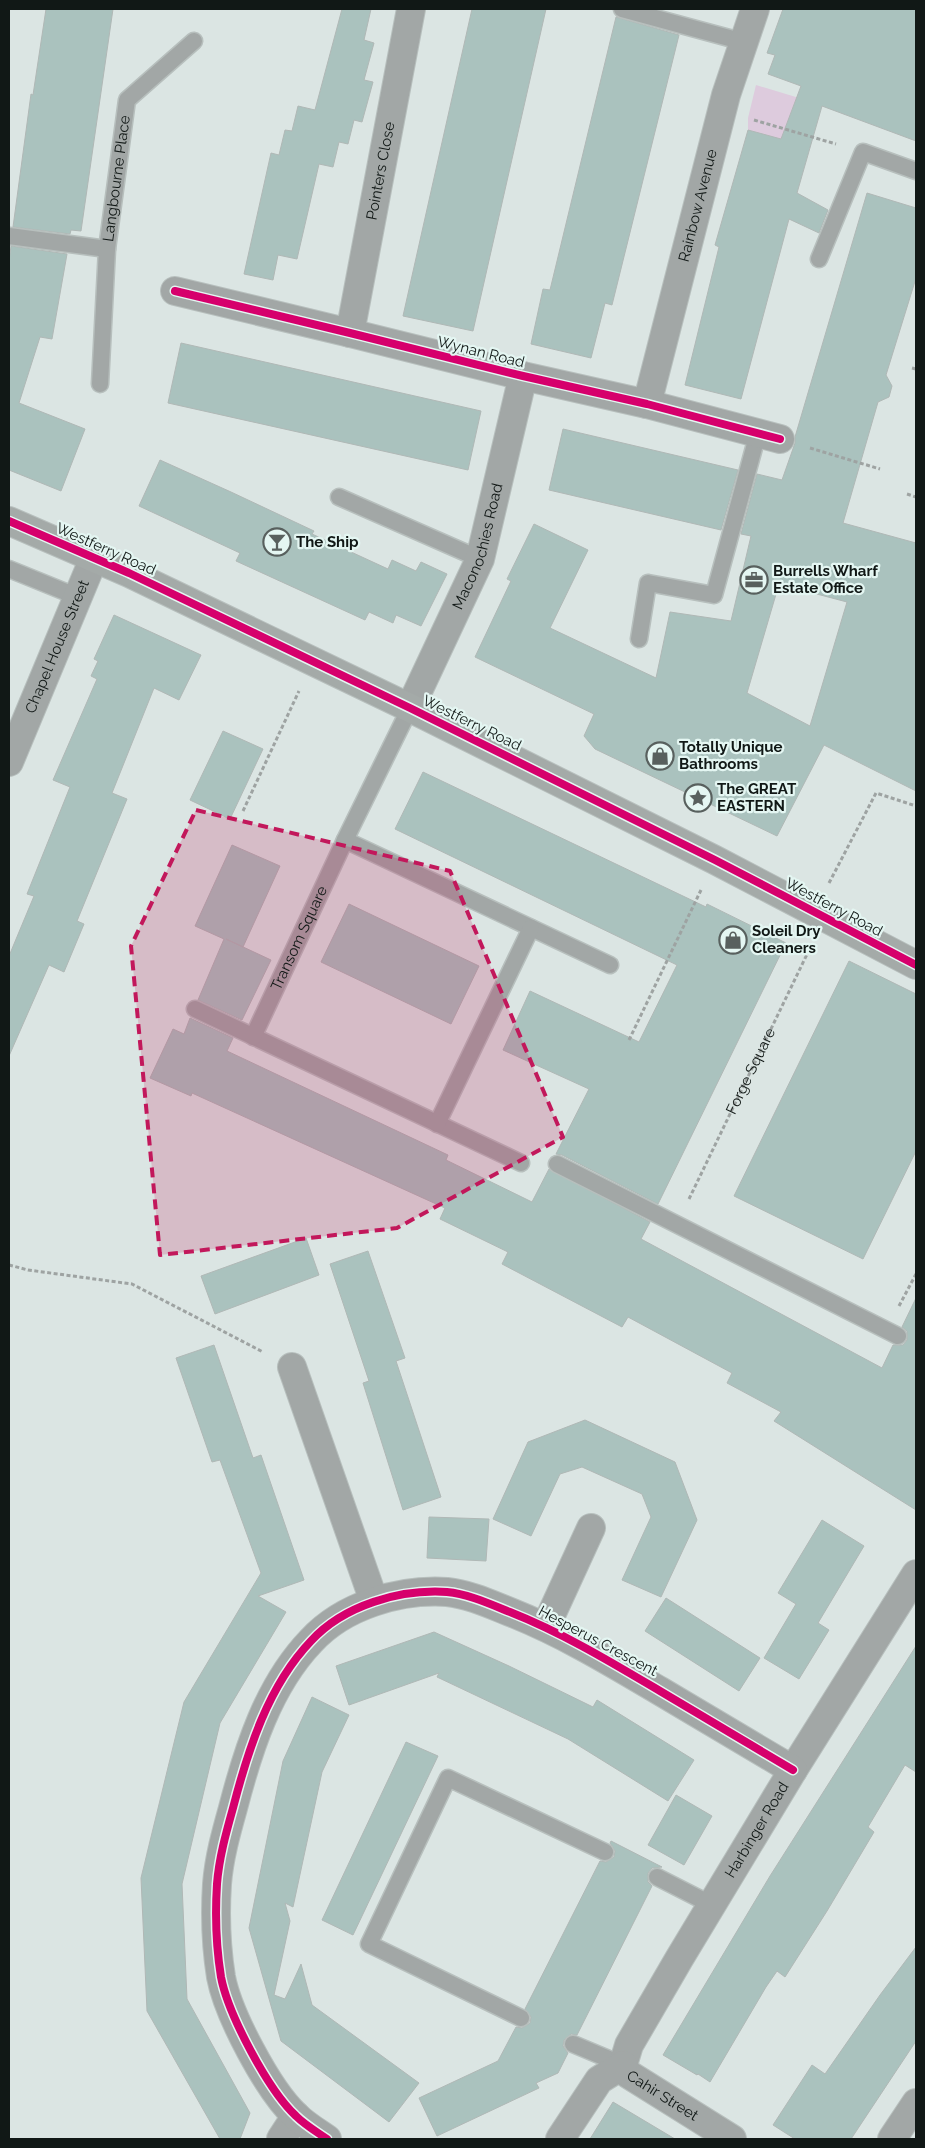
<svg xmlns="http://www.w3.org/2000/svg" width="925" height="2148" viewBox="0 0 925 2148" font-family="Raleway,sans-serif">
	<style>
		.green { fill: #ddcbdd }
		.building { fill: #aac2be; stroke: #b0b8b6; fill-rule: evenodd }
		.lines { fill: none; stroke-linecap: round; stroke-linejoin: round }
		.service-casing { stroke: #b7bfbd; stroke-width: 19 }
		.minor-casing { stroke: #b7bfbd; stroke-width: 30 }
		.primary-casing { stroke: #b7bfbd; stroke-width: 30 }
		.path { stroke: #9ea3a2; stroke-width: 3; stroke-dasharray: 4 2.5; stroke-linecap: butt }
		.service { stroke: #a2a7a6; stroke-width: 16 }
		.minor { stroke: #a2a7a6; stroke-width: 28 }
		.primary { stroke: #a4aaa8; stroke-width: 28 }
		.cycleway-casing { stroke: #e4f6f2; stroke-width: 11 }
		.cycleway { stroke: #d6006c; stroke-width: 8 }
		.marked { fill: #c2185b; fill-opacity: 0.2; stroke: #c2185b; stroke-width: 4; stroke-dasharray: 10 6; stroke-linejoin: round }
		.labels { text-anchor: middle; stroke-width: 4.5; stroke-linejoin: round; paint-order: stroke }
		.street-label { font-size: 15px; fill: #111816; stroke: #e4f6f2 }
		.poi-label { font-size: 15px; font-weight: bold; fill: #111816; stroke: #e4f6f2; text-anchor: start }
	</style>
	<rect width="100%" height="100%" fill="#dbe5e3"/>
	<path class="green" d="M756 85 819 104 810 148 748 130V118Z"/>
	<path class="building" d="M46 9H113L81 231 71 230 70 234 13 227 31 94 33 95Z
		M342 9H371L364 40 374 43 364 80 373 82 362 122 354 120 348 144 339 142 333 167 319 164 297 259 278 255 273 280 244 274 271 153 279 155 285 130 292 131 298 106 315 110Z
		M472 9H546L473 331 403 316Z
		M783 9H916V141L822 106 797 193 828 210 819 233 789 219 741 399 685 385 719 247 715 245 748 130 781 139 801 86 768 74 775 55 767 53Z
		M616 17 679 35 612 305 605 303 591 358 531 344 543 289 550 290Z
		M867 193 916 208V278L886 375 892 386 889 397 878 402 843 523 916 543V791L824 745 777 836 595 749 584 736 594 714 475 657 511 581 507 579 534 524 588 550 550 628 656 678 670 612 731 621 751 536 741 534 757 474 782 480 795 443V437ZM779 584 847 602 810 726 747 693Z
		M11 246 67 254 52 339 40 337 19 403 85 429 61 491 9 470V261Z
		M181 343 481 411 468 470 168 403Z
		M563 429 738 470 721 530 549 490Z
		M160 460 231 492 314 531 312 534 388 569 392 560 416 571 421 562 447 574 421 626 396 615 393 623 369 612 365 620 236 561 240 553 139 506Z
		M114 615 201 655 179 700 154 688 112 793 127 799 77 921 84 924 64 972 49 965 9 1056V956L34 896 27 894 70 787 53 780 97 679 91 676 98 661 94 659Z
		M223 731 263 749 230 819 190 800Z
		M423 772 706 907 707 904 786 943 658 1204 562 1155 556 1154 589 1089 503 1050 530 991 639 1042 677 965 395 829Z
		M232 845 280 866 243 947 226 939 271 960 242 1020 198 1000 224 939 195 926Z
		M349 904 479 966 451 1024 321 962Z
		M849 961 916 994V1151L863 1259 734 1196Z
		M190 1018 233 1038 227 1051 448 1155 446 1160 532 1202 549 1169 650 1222 641 1239 882 1368 893 1345H903L907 1340V1331L902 1327 916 1298V1510L774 1421 781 1412 727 1383 732 1373 628 1317 622 1327 502 1264 508 1252 440 1219 445 1208 192 1093 191 1096 150 1078 173 1029 184 1034Z
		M306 1238 319 1275 215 1314 201 1276Z
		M368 1251 405 1358 396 1361 441 1497 403 1510 363 1383 369 1381 330 1264Z
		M214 1345 253 1458 261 1455 304 1580 258 1596 286 1612 220 1723 182 1884 187 1999 250 2113 240 2139H220L147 2011 141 1878 184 1702 261 1573 220 1460 212 1462 176 1358Z
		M585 1420 675 1462 697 1520 661 1597 622 1580 651 1517 642 1494 582 1467 560 1474 531 1536 493 1519 528 1442Z
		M429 1517 489 1519 486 1561 427 1558Z
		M822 1520 864 1546 818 1623 829 1630 799 1679 764 1658 796 1604 778 1593Z
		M666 1598 760 1658 739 1691 645 1631Z
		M434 1632 509 1666 593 1707 597 1700 694 1760 668 1801 568 1739 437 1677 439 1673 349 1705 336 1666Z
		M916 1646V1772L905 1765 868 1827 874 1832 827 1911 785 1977 777 1971 766 1987 710 2082 698 2074 697 2075 663 2055 770 1876Z
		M312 1697 349 1715 322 1772 293 1907 285 1903 290 1921 274 1995 285 1999 301 1964 312 2005 419 2083 389 2122 281 2041 249 1928 283 1761Z
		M406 1742 438 1756 353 1935 322 1920Z
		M676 1795 712 1816 684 1865 648 1845Z
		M611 1841 662 1867 652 1868 648 1873V1882L652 1886 577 2035 571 2034 564 2040 563 2046 568 2053 558 2073 536 2083 539 2088 437 2136 419 2098 498 2061 516 2027 522 2028 530 2023 531 2017 525 2009 600 1861 606 1862 614 1857 615 1851 610 1843Z
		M916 1947V2041L851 2139H795L773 2125 812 2065 825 2074 880 1995Z
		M613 2102 675 2139H590Z"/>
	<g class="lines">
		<g class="service-casing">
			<g id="service">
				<path d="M622 9 744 42"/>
				<path id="s2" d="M9 236 107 249 127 100 194 41"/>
				<path d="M819 259 863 152 916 171"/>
				<path d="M100 384 107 249"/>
				<path d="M339 497 480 559"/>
				<path d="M9 569 78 597"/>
				<path d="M639 639 648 583 714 595 758 433"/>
				<path d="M345 840 610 965"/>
				<path d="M195 1009 521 1163"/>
				<path id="s3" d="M253 1037 345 840 410 708"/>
				<path d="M437 1124 531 928"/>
				<path d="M557 1164 898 1336"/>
				<path d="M657 1877 712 1905"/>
				<path d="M521 2018 369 1944 448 1778 605 1852"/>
				<path d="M573 2044 623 2065"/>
			</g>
		</g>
		<g class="minor-casing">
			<g id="minor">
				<path d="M175 291 350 333 523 376 647 404 780 439"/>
				<path id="s4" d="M350 333 411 9"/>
				<path id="s5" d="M647 404 726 95 755 9"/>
				<path id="s6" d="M410 708 480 559 523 376"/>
				<path id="s7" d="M9 762 94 558"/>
				<path d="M292 1367 374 1601"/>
				<path d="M546 1626 591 1528"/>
				<path id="s8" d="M623 2065 629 2045 679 1959 793 1770 916 1574"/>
				<path id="s9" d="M623 2065 628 2074 732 2139"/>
				<path d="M281 2139 296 2116"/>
				<path d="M327 2139C317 2132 305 2125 296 2116 268 2090 228 2014 221 1977 216 1946 215 1915 217 1884 219 1858 226 1833 233 1808 248 1750 268 1686 311 1641 344 1605 400 1589 447 1592 468 1594 490 1604 510 1612 563 1633 611 1662 660 1691 704 1717 748 1743 793 1770"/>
				<path d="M560 2139 599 2080 623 2065"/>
				<path d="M892 2139 916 2103"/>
			</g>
		</g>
		<g class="primary-casing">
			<path id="primary" d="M9 521 129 573 410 708 715 860 916 965"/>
		</g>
		<g class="path">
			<path d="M754 120 836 144"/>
			<path d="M912 368 916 369"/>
			<path d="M810 448 880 469"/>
			<path d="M907 494 916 497"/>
			<path d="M243 811 299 691"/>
			<path d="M829 883 876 793 916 806"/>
			<path d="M629 1040 701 890"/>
			<path id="s1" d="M689 1199 811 946"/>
			<path d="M9 1265 28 1270 132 1284 263 1352"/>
			<path d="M899 1306 916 1274"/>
		</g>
		<use href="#service" class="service"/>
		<use href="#minor" class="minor"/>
		<use href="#primary" class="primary"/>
		<g class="cycleway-casing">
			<path id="cycleway" d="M175 291 350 333 523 376 647 404 780 439
				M9 521 129 573 410 708 715 860 916 965
				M327 2139C317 2132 305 2125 296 2116 268 2090 228 2014 221 1977 216 1946 215 1915 217 1884 219 1858 226 1833 233 1808 248 1750 268 1686 311 1641 344 1605 400 1589 447 1592 468 1594 490 1604 510 1612 563 1633 611 1662 660 1691 704 1717 748 1743 793 1770"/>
		</g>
		<use href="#cycleway" class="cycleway"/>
	</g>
	<path class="marked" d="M196 810 450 871 563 1137 397 1228 160 1255 131 946Z"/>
	<defs>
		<g id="bar-ring" transform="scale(1.4375)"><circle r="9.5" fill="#e4f6f2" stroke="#58605e" stroke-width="1.5"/><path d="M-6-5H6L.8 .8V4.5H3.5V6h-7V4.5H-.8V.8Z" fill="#58605e"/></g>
		<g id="office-ring" transform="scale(1.4375)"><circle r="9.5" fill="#e4f6f2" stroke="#58605e" stroke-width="1.5"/><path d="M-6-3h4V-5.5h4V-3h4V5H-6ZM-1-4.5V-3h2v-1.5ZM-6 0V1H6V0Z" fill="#58605e"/></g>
		<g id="shop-ring" transform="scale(1.4375)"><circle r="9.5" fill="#e4f6f2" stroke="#58605e" stroke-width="1.5"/><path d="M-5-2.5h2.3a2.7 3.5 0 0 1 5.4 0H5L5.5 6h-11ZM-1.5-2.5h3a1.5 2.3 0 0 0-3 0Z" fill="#58605e"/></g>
		<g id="sight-ring" transform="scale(1.4375)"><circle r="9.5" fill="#e4f6f2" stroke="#58605e" stroke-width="1.5"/><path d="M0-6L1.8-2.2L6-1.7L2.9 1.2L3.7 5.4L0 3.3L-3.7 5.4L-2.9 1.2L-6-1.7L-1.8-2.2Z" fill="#58605e"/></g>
	</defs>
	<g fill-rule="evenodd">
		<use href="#bar-ring" x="277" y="542"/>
		<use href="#office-ring" x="754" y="580"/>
		<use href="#shop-ring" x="660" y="756"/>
		<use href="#sight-ring" x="698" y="798"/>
		<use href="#shop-ring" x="733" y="940"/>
	</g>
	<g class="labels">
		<g class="street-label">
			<text dy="5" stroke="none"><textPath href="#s4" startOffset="165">Pointers Close</textPath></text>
			<text dy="5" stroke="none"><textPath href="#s2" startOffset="170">Langbourne Place</textPath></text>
			<text dy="5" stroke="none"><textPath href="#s5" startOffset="205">Rainbow Avenue</textPath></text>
			<text transform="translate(481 352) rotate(14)" y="5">Wynan Road</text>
			<text dy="5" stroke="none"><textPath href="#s6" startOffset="176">Maconochies Road</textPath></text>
			<text transform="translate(106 549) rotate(24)" y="5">Westferry Road</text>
			<text dy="5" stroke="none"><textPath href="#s7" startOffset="125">Chapel House Street</textPath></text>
			<text transform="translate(472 723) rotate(26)" y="5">Westferry Road</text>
			<text transform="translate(834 907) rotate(28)" y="5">Westferry Road</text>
			<text dy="5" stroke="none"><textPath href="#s3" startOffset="109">Transom Square</textPath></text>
			<text dy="5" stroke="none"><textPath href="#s1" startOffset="142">Forge Square</textPath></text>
			<text transform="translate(598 1641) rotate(28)" y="5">Hesperus Crescent</text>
			<text dy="5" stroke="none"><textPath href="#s8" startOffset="271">Harbinger Road</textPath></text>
			<text dy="5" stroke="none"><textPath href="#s9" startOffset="51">Cahir Street</textPath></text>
		</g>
		<g class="poi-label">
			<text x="296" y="547">The Ship</text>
			<text x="773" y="576">Burrells Wharf<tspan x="773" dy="17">Estate Office</tspan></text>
			<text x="679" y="752">Totally Unique<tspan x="679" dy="17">Bathrooms</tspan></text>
			<text x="717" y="794">The GREAT<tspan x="717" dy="17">EASTERN</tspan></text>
			<text x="752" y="936">Soleil Dry<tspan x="752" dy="17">Cleaners</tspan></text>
		</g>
	</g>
	<rect width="925" height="2148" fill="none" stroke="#111816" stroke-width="20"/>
</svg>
